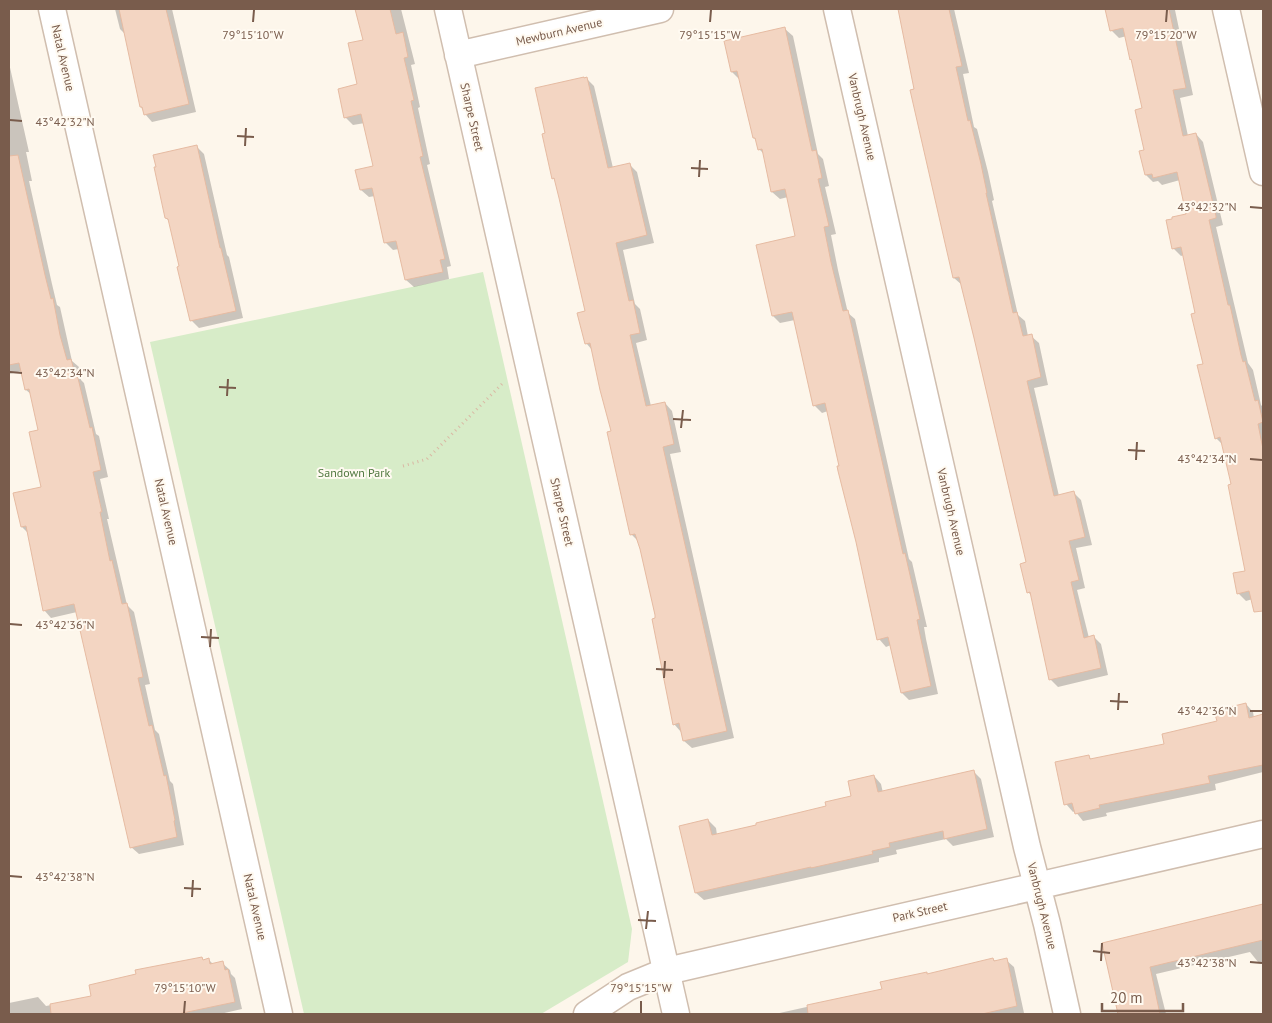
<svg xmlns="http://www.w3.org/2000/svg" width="1272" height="1023" viewBox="0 0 1272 1023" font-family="'PT Sans',sans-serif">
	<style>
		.green { fill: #d7ecc8 }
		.shadow { fill: #0003 }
		.building { fill: #f3d5c2; stroke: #e6bba2 }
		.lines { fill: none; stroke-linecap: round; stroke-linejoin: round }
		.street-casing { stroke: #d0beaf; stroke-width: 29 }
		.path { stroke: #d9b8a4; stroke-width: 3; stroke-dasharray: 1 4; stroke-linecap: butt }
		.street { stroke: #fff; stroke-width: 26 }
		.ticks { fill: none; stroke: #795c4c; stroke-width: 2 }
		.labels { text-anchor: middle; stroke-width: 4; stroke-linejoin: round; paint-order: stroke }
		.street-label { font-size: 12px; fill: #795c4c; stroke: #fffaf1 }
		.park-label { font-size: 12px; fill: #527941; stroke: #fffaf1 }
		.ticks-label { font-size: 12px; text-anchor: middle; fill: #795c4c; stroke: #fffaf1; stroke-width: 4; stroke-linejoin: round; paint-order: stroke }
	</style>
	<rect width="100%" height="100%" fill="#fdf6eb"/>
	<path class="green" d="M483 272 632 929 628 962 541 1014H304L150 342Z"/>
	<path class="shadow" d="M115 9H172L196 112 152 122 145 114 141 107 126 35 120 29Z
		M356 9H401L415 64 411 65 420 107 418 108 430 164 427 165 451 266 447 267 449 279 414 287 406 280 399 249 393 250 385 242 375 196 369 197 361 190 375 167 365 123 353 125 345 117 359 85 364 40Z
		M899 9H954L969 73 963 74 974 127 977 129 988 172 994 200 992 201 1018 315 1025 321 1028 336H1031L1039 343 1048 385 1034 388 1059 496 1074 493 1081 500 1092 545 1076 548 1085 588 1077 590 1089 638 1094 637 1101 644 1108 675 1058 687 1050 679 1032 596 1028 592 1027 563 962 285 954 278Z
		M1117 9H1180L1175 10 1193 95 1180 98 1188 136 1196 134 1203 142 1223 225 1216 227 1248 363 1253 370 1261 405 1263 407V598L1260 599V601H1263V608L1256 598 1246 601 1238 593 1246 571 1233 485 1223 445 1216 438 1197 313 1184 255 1181 256 1173 248 1188 215 1180 180 1162 185 1158 181 1153 182 1146 175 1144 109 1127 36 1119 38 1111 30 1107 11Z
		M785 29 793 36 818 154 823 159 829 186 825 187 836 234 831 235 838 270 848 313 855 319 909 559 912 562 927 627H924L926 639 938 694 909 700 902 693 891 645 886 647 879 639 828 411 822 413 814 405 795 320 780 323 773 316 797 237 788 197 780 199 772 192 764 154 759 149 757 141 754 138 740 80 732 72 726 42Z
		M9 63 29 152H26L32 181H29L52 284 57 305 60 307 72 361 79 367 81 380 84 383 96 434 99 436 108 477 100 479 109 519H107L127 605 134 612 150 684 145 685 155 730 159 734 170 781 173 784 184 845 139 854 131 847 77 612 51 618 44 610 28 533 22 527 42 487 39 431 32 395 26 390 22 371 9 374Z
		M587 79 594 86 613 168 630 165 637 172 654 243 623 250 635 304 640 309 647 340 636 343 651 406 665 403 672 411 681 452 670 454 734 738 692 748 684 741 681 732 674 724 656 619 639 542 631 534 613 432 593 351 586 343V312L556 181 553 178Z
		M197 147 204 154 227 255 229 257 243 318 199 328 192 321 170 222 166 218Z
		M1246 704 1253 712 1254 718 1263 716V772L1215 784 1216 790 1106 813 1107 816 1083 821 1075 811 1073 812 1066 804 1088 756 1092 760 1166 745 1218 722Z
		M973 771 981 779 994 837 953 846 946 839 896 850 897 854 879 858V862L704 900 696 893 681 827 708 820 716 828 717 835 827 807 852 797 874 776 881 784 883 793Z
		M1263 906V962H1258L1250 952 1156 974 1166 1014H1124L1117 983 1104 944Z
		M202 959 204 961 209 960 214 965 222 963 230 970 231 974 235 978 242 1009 220 1014H9V1003L38 997 46 1006 93 997Z
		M993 959 996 962 1006 960 1014 967 1024 1013 775 1014 883 990 928 975Z"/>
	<path class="building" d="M119 9H166L189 104 144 115 142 107H140Z
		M355 9H390L396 34 403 32 408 57 404 58 414 100 411 101 423 156 420 157 445 259 440 260 443 272 405 280 396 241 384 243 372 188 360 190 355 170 373 166 361 114 344 118 338 89 357 84 348 43 363 40Z
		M898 9H949L962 66 956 67 968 121 970 120 981 164 987 193H986L1013 313 1017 312 1023 336 1032 334 1041 377 1027 381 1054 496 1074 491 1085 537 1069 541 1079 580 1071 582 1084 638 1094 635 1101 668 1049 680 1030 592 1027 593 1020 564 1026 562 974 338 959 277 953 278 910 90 914 89Z
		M1105 9H1169L1186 88 1173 90 1183 136 1196 133 1216 216V218L1209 220 1228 305H1230L1241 355 1243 362 1245 361 1255 401 1258 400 1263 422 1258 424 1263 449V611L1254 612 1249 591 1237 594 1233 573 1245 571 1228 485 1231 484 1220 437 1215 439 1197 365 1203 364 1191 314 1195 313 1181 247 1172 249 1166 220 1172 219V217L1186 214 1177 172 1153 178 1152 174 1145 175 1139 151 1144 150 1135 110 1142 108 1131 59 1130 60 1123 28 1110 31Z
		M785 27 812 151 816 150 822 178 818 179 829 226 824 227 831 262 843 311 848 310 903 554 905 553 920 619 917 620 919 630 931 686 901 693 888 637 877 640 856 542 838 471 837 466H839L825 403 813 406 792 312 772 316 756 245 795 236 785 189 771 192 762 149 758 150 755 138H753L737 71 731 72 724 41Z
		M584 77V78L587 77 608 168 630 163 647 235 616 243 629 301 633 300 640 333 630 335 646 406 665 402 674 444 663 447 727 731 683 741 679 723 673 725 652 619 655 618V615L640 549 635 534 630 535 607 432 611 431 600 390 590 343 585 344 577 313 585 311 559 198 554 178 552 179 542 134 545 133 535 88Z
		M197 145 220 248H221L236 311 190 321 177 267 179 266 168 219 165 218 154 167H156L153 155Z
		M18 155 45 275 51 299 53 298 60 335 67 360 71 359 75 374H77L90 428 92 427 101 470 93 472 102 512H100L110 561 112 560 122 604 127 603 143 677 138 678 149 726 152 725 164 776 166 775 175 820 174 821 177 837 130 848 74 604 43 611 26 526 21 527 13 493 41 487 29 432 38 430 29 389 25 390 19 363 9 365V156Z
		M1246 703 1249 718 1263 714V765L1208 776 1210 783 1099 805 1100 808 1075 814 1072 803 1064 805 1055 762 1089 755 1090 759 1164 744 1162 734 1217 721 1214 711Z
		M974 770 987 829 944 839 943 831 889 843 890 847 872 851 873 854 811 868V867L695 893 679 826 708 819 712 835 756 825V823L826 806 825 802 851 796 848 781 874 775 878 792Z
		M1263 904V940L1150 967 1160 1014H1118L1102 943Z
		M202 957 203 960 209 958 210 964 223 961 225 970 228 969 235 1002 178 1014H51L50 1004 91 996 89 985 136 974 135 970Z
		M993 958 994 961 1007 958 1017 1006 982 1014H808L807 1005 882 989 880 982 927 972V974Z"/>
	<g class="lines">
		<g class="street-casing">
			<path id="street" d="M52 9 279 1014
				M448 9 676 1014
				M837 9 1027 847 1047 924 1067 1014
				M1226 9 1263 172
				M458 55 660 9
				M587 1014 628 987 667 971 1263 834"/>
		</g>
		<path class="path" d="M403 466 427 459 504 382"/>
		<use href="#street" class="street"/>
	</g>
	<path class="ticks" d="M253 22 254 10M710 22 711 10M1166 22 1167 10M10 120 22 121M237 136 254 137M245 146 246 128M691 168 708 169M699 177 700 160M1250 207 1262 208M10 372 22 373M219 387 236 388M227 396 228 379M673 419 691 420M681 428 683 410M1128 450 1145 451M1250 459 1262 460M1136 460 1137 442M10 624 22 625M201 637 219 638M210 647 211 629M656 669 673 670M664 678 665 661M1110 701 1128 702M1118 710 1119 693M1250 711H1262M10 876 22 877M184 888 201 889M192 897 193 880M638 920 656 921M646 929 648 911M1093 951 1110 953M1101 961 1102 943M1250 962 1262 963M184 1013 185 1001M641 1013V1001"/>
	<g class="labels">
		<g class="street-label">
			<text transform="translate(559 32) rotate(-13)" y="4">Mewburn Avenue</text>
			<text transform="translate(63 58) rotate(77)" y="4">Natal Avenue</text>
			<text transform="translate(472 117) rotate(77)" y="4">Sharpe Street</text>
			<text transform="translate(862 117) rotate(77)" y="4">Vanbrugh Avenue</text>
			<text transform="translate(166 512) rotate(77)" y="4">Natal Avenue</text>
			<text transform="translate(562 512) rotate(77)" y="4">Sharpe Street</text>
			<text transform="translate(951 512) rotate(77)" y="4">Vanbrugh Avenue</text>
			<text transform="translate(1042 906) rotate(76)" y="4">Vanbrugh Avenue</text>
			<text transform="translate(255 907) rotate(77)" y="4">Natal Avenue</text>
			<text transform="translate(920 912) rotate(-13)" y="4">Park Street</text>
		</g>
		<g class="park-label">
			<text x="354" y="477">Sandown Park</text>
		</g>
	</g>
	<g class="ticks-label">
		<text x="253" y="39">79°15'10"W</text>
		<text x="710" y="39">79°15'15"W</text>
		<text x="1166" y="39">79°15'20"W</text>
		<text x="65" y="126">43°42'32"N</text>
		<text x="1207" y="211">43°42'32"N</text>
		<text x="65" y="377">43°42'34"N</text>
		<text x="1207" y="463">43°42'34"N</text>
		<text x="65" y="629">43°42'36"N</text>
		<text x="1207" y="715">43°42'36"N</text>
		<text x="65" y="881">43°42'38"N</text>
		<text x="1207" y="967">43°42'38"N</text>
		<text x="185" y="992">79°15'10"W</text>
		<text x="641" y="992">79°15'15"W</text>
	</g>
	<rect width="1272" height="1023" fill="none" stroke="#795c4c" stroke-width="20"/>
	<path d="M1102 1003v8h81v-8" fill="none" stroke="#795c4c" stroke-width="2.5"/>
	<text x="1110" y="1003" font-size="15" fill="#795c4c" stroke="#fffaf1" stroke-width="4" paint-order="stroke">20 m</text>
</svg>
